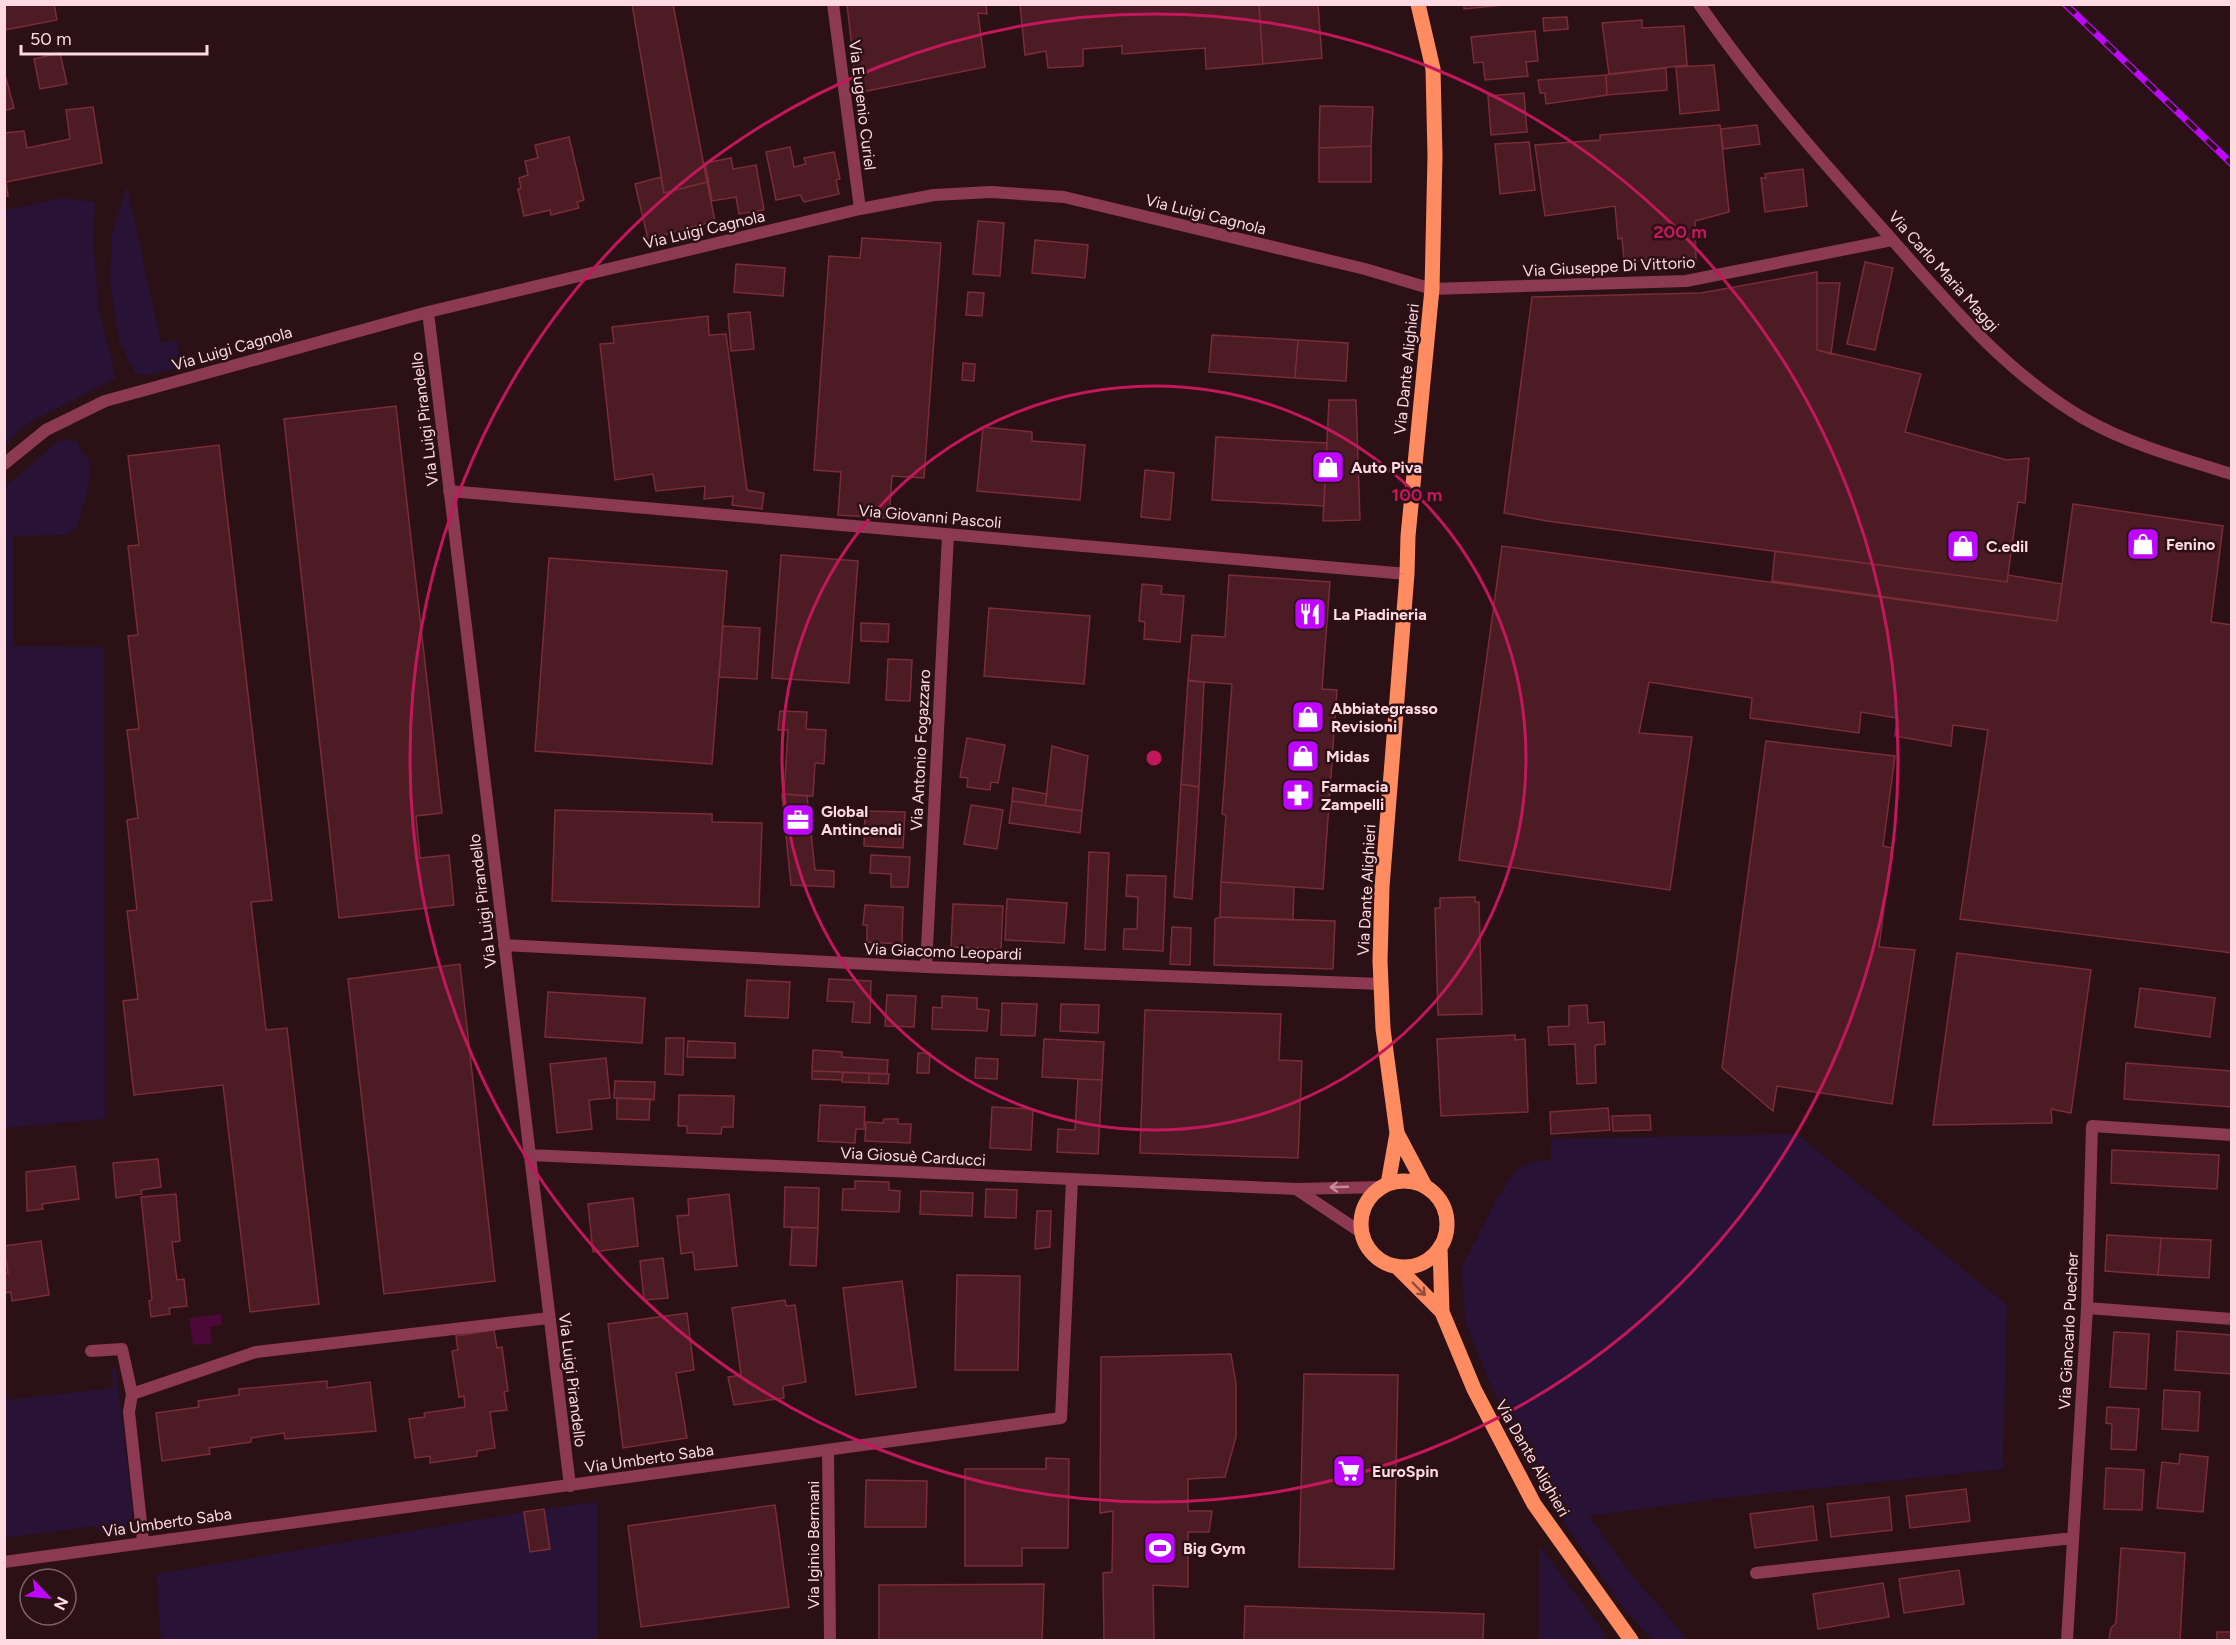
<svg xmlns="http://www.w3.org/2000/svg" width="2236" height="1645" viewBox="0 0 2236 1645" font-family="Figtree,sans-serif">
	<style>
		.green { fill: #281235 }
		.water { fill: #4b0838 }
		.building { fill: #4d1b23; stroke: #7a2c38; stroke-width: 1.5 }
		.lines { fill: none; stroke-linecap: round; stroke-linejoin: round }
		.minor { stroke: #8c3953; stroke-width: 12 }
		.primary { stroke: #ff8b61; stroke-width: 15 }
		.rail-casing { stroke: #bf06ff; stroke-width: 7 }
		.rail { stroke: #2b1015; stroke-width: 4.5; stroke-dasharray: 14; stroke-linecap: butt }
		.oneway { stroke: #c68a9b }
		.oneway2 { stroke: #954e3b }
		.ring { fill: none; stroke: #c2185b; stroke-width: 3 }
		.labels { text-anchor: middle; stroke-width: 5; stroke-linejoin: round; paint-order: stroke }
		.street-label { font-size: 16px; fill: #ffdae3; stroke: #2b1015 }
		.poi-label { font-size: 16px; font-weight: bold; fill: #ffdae3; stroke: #2b1015; text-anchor: start }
		.centre { fill: #c2185b; stroke: #2b1015; stroke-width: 3 }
		.ring-label { font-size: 18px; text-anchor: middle; font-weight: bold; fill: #c2185b; stroke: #2b1015; stroke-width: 5; stroke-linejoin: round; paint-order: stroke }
	</style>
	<rect width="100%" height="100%" fill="#2b1015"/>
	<path class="green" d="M127 185 161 343 177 339 182 367 148 375 135 373 119 341 110 282 112 234Z
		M63 198 95 202 93 241 99 309 116 378 25 425 5 445V210Z
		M59 440 76 441 91 464 87 494 77 527 67 535 13 536V646L104 647 105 1119 5 1128V487Z
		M1797 1134 2007 1305 2003 1469 1724 1498 1589 1516 1630 1573 1688 1640H1653L1627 1613 1552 1505 1492 1388 1466 1325 1461 1268 1497 1198 1518 1167 1536 1161 1551 1160V1139Z
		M116 1368 133 1512 127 1529 103 1534 95 1526 5 1538V1376L7 1400 113 1388 112 1369Z
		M597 1502V1640H161L156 1574 524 1512 530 1552 549 1549 544 1509Z
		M1539 1545 1603 1631 1606 1640H1539Z"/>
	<path class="water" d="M221 1314 222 1325 210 1327 212 1343 193 1345 189 1318Z"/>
	<path class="building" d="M4 4H54L57 20 4 30Z
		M632 4H673L707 182 664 193Z
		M847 4H986L987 14 978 13 985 67 857 93Z
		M1020 4H1259L1263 64 1206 69 1205 48 1122 54V46L1083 49V66L1048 68 1046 51 1025 55Z
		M1259 4H1318L1322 58 1263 64Z
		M1464 4H1514L1464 9Z
		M1567 17 1568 29 1544 31 1543 18Z
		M1642 20V28L1684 26 1687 65 1609 74 1602 23Z
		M1535 31 1538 61 1526 62 1528 76 1485 80 1483 62 1474 63 1471 37Z
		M60 53 67 84 40 89 34 59Z
		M1714 65 1719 110 1680 114 1676 67Z
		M1666 68 1667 90 1607 95 1606 75Z
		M4 71 14 108 4 111Z
		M1606 75 1607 95 1546 104 1545 93H1540L1538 80Z
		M1524 93 1527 132 1491 135 1488 96Z
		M1320 106 1373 107 1371 146 1319 148Z
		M93 107 102 163 6 182 8 196 4 197V133L24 131 27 148 70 139 66 110Z
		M1720 125 1729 212 1695 221 1696 260 1624 261 1622 238 1618 239 1615 206 1545 216 1535 145 1600 140V135Z
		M1757 125 1760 144 1723 149 1721 129Z
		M569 137 584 200 577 202 579 208 551 215 550 210 524 216 518 189 521 188 519 178 528 175 525 161 538 158 535 145Z
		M1529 142 1535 190 1500 194 1495 144Z
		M1371 146V182H1319V148Z
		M790 147 794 167 806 164 804 158 834 152 840 179 836 180 839 194 804 202 800 195 776 200 766 152Z
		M731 158 733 169 756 165 764 210 739 214 736 197 712 201 705 163Z
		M1803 169 1807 206 1765 212 1761 178H1766L1765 174Z
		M661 177 664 193 707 182 715 221 648 239 635 184Z
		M978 221 1004 223 1000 276 973 274Z
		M862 238 941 243 924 478 892 476 889 518 838 515 841 472 814 470 829 256 860 258Z
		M1035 240 1088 245 1085 278 1032 273Z
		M1865 262 1893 268 1875 350 1847 344Z
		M736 264 785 268 783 296 734 292Z
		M1817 272V350L1921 374 1905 432 2007 460 2029 458 2025 503 2018 502 2007 582 1547 521 1504 513 1532 297 1701 293Z
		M1817 283H1840L1831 354 1817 350Z
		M968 292 984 293 982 316 966 315Z
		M750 312 754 349 731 351 728 314Z
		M708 316 709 335 726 334 747 490 764 493 762 509 732 505 733 496 704 499 705 486 656 491 653 474 615 480 600 344 614 343 612 327Z
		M1212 335 1298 340 1295 378 1209 372Z
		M1298 340 1348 343 1346 381 1295 378Z
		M963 363 975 364 974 381 962 380Z
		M1329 400H1356L1360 520 1323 521Z
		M396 406 442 813 416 816 420 858 449 855 454 905 339 918 284 419Z
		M983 427 1032 432V441L1085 445 1080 500 977 491Z
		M1216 437 1327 443 1324 506 1212 500Z
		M219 445 272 900 251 902 266 1030 287 1028 319 1304 250 1312 223 1085 134 1095 123 1001 138 999 127 911 137 910 127 820 138 818 127 730 139 729 128 636 138 635 128 546 139 545 128 456Z
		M1145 470 1174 473 1170 520 1141 517Z
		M2073 504 2223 526 2211 622 2232 625V953L1960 919 1988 730 1953 725 1951 746 1895 736 1897 718 1861 712 1859 733 1750 718 1752 698 1649 682 1639 733 1692 737 1670 890 1459 860 1502 546 2057 621Z
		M1775 551 2007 582 2008 575 2062 584 2057 621 1772 581Z
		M781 555 858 561 849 683 772 678Z
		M549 558 727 571 712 764 535 751Z
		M1229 575 1330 582 1322 689 1337 690 1323 889 1221 882 1226 815 1222 814 1232 684 1188 681 1192 635 1225 637Z
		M1142 584 1162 586 1161 594 1184 596 1180 642 1144 639 1145 622 1139 621Z
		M989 608 1090 616 1084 684 984 676Z
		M861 623 889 624 888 642 861 641Z
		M723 626 760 628 757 679 719 677Z
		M888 659 912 660 910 701 886 700Z
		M1188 680 1204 682 1199 787 1181 784Z
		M780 711 807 712 806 729 826 730 824 764 815 763 813 796 784 794 788 730H778Z
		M967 738 1005 745 998 783 991 782 990 790 967 787 968 778 960 777Z
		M1766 741 1895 756 1883 846 1892 848 1879 947 1915 950 1892 1104 1777 1086 1773 1111 1722 1068Z
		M1052 746 1088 756 1082 811 1045 806Z
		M1181 784 1199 787 1192 899 1174 897Z
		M1013 788 1047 794 1045 806 1012 801Z
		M782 794 807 796 815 870 834 871V887L791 885Z
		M1012 801 1082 811 1080 833 1009 823Z
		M971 805 1003 810 997 849 964 844Z
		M555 810 712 814V822L762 823 759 907 552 901Z
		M865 811 905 812 903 848 864 846Z
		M1089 852 1109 853 1105 950 1085 949Z
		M871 855 910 857 908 887H891V874L870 873Z
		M1127 875 1166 876 1163 951 1123 949 1124 929H1137L1138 897 1126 896Z
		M1221 882 1294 887 1293 920 1220 917Z
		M1475 897V902H1479L1482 1014 1438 1015 1435 908H1440V898Z
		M1007 899 1067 903 1064 943 1005 940Z
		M953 904 1003 906 1001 949 951 947Z
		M865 905 903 907 902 944 867 942V925H863Z
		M1220 917 1335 921 1333 969 1214 965 1215 919Z
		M1172 927 1191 928 1190 965 1170 964Z
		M1957 953 2091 970 2071 1113 2051 1109 2052 1123 1933 1125Z
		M460 964 495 1281 384 1294 348 979Z
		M829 979 871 981 870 1023 852 1022 854 1002 827 1001Z
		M747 980 790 982 788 1018 745 1016Z
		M2140 988 2215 998 2210 1037 2135 1027Z
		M548 992 645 998 642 1043 545 1037Z
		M887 995 916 996 914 1027 885 1026Z
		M942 996 977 998V1009L989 1010 987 1031 932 1029 933 1007 942 1008Z
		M1002 1003 1037 1004 1035 1036 1001 1035Z
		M1061 1004 1099 1005 1098 1033 1060 1031Z
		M1587 1005 1588 1023 1604 1022 1605 1044 1595 1045 1596 1083 1577 1084 1575 1044 1549 1045 1548 1027 1569 1026V1006Z
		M1145 1010 1281 1014 1279 1060 1302 1061 1298 1158 1140 1153Z
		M1515 1035V1040L1525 1039 1528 1112 1441 1116 1437 1039Z
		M666 1038H684L683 1075 665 1074Z
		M1044 1039 1104 1042 1102 1080 1042 1077Z
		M688 1041 735 1043V1058L687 1057Z
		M813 1050 842 1052V1057L888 1060 887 1074 812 1071Z
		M918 1053H930L929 1073H917Z
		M606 1058 610 1098 589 1100 592 1129 557 1133 550 1064Z
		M976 1058 998 1059 997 1079 975 1078Z
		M2126 1063 2232 1071V1107L2124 1099Z
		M812 1071 843 1072 842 1080 812 1079Z
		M843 1072 869 1073V1083L842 1082Z
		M869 1073 889 1074 888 1084 869 1083Z
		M1078 1079 1102 1080 1098 1154 1057 1152 1058 1129 1075 1130Z
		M615 1081 655 1082 654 1100 614 1098Z
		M679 1095 734 1096 733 1127H722L721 1134 687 1133V1126H678Z
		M617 1098 650 1099 649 1120 617 1119Z
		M820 1105 865 1107 864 1129H856L855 1143 818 1141Z
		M992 1107 1033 1109 1031 1150 990 1148Z
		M1608 1108 1610 1130 1551 1134 1550 1112Z
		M1650 1115 1651 1130 1613 1131 1612 1116Z
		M884 1119H898V1124H911L910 1143 865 1141 866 1122 883 1123Z
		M2112 1150 2219 1155 2217 1189 2111 1183Z
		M158 1159 161 1187 141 1190 142 1194 116 1198 113 1163Z
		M75 1166 79 1199 42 1204 43 1209 27 1211 26 1172Z
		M855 1181 889 1182V1190L900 1191 899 1212 842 1210 843 1189H855Z
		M785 1187 819 1188 818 1228 784 1227Z
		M986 1189 1017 1190 1016 1218 985 1217Z
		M921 1191 973 1193 972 1216 920 1214Z
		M176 1194 180 1241 172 1242 177 1280 184 1279 187 1306 169 1308 170 1314 151 1317 149 1301 152 1300 141 1197Z
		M729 1194 737 1266 695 1270 693 1252 681 1254 677 1216 689 1215 688 1199Z
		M633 1198 638 1246 593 1252 588 1204Z
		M1037 1211H1051L1050 1247 1035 1249Z
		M792 1227 818 1228 816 1266 790 1265Z
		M2107 1235 2161 1238 2158 1275 2105 1271Z
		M2161 1238 2211 1240 2209 1278 2158 1275Z
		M41 1241 49 1295 12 1301 11 1292 4 1293V1274L8 1273 4 1246Z
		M663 1258 668 1298 644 1300 640 1261Z
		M957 1275 1020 1276 1018 1370H955Z
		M902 1281 916 1387 856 1395 843 1288Z
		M785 1300 786 1306 795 1305 806 1382 783 1386 784 1398 734 1405 728 1377 741 1375 732 1308Z
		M687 1313 694 1370 676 1373 687 1438 623 1448 608 1324Z
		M494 1330 497 1348 502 1347 508 1391 504 1392 507 1410 490 1412 495 1448 477 1451V1456L430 1463V1456L415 1458 409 1419 425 1417 424 1413 465 1407 464 1396 459 1397 452 1351 458 1350 456 1336Z
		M2177 1331 2232 1335V1374L2175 1370Z
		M2114 1332 2149 1334 2146 1389 2110 1387Z
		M1231 1354 1236 1384V1437L1225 1477 1188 1479V1511H1212L1209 1532H1188V1587L1153 1585 1154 1640H1104L1103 1573 1112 1572 1113 1511 1100 1513 1101 1357Z
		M1304 1374 1398 1375 1394 1569 1299 1567Z
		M327 1381V1388L370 1382 376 1431 285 1439 284 1433 251 1438V1442L209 1448 210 1454 162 1461 156 1413 199 1407 198 1401 239 1395V1389Z
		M2164 1390 2200 1392 2198 1431 2162 1429Z
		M2107 1407 2139 1409 2136 1450 2111 1449 2112 1424 2106 1423Z
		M2180 1454 2208 1457 2203 1512 2157 1508 2162 1462 2179 1464Z
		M1046 1458 1069 1459 1068 1548H1022V1566H965V1469H1046Z
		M2106 1468 2144 1470 2142 1510 2104 1509Z
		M866 1480 927 1481 926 1527H865Z
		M1966 1489 1970 1521 1910 1528 1906 1496Z
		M1889 1497 1892 1530 1831 1537 1827 1504Z
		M775 1505 789 1607 641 1627 628 1526Z
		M1813 1506 1817 1540 1755 1548 1750 1514Z
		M544 1509 550 1549 530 1552 524 1512Z
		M2121 1548 2185 1553 2180 1640H2109L2111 1628 2116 1623Z
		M1959 1570 1964 1604 1904 1613 1899 1579Z
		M1883 1583 1889 1617 1818 1629 1813 1594Z
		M1044 1584 1042 1640H879V1585Z
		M1245 1606 1484 1614 1483 1640H1244Z
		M2217 1632H2232V1640H2217Z"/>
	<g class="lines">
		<path class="minor" d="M833 4 860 209
			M1699 4C1756 87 1822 161 1889 236 1948 303 2005 372 2083 418 2128 444 2182 459 2232 474
			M428 312 570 1486
			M4 464 46 430 105 401 428 312 860 209 934 195 991 192 1064 197 1365 269 1432 289 1686 281 1892 240
			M449 491 1407 574
			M504 945 926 967 1381 984
			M926 967 948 535
			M529 1155 1296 1189 1382 1187
			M1296 1189 1362 1233
			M2087 1308 2232 1319
			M91 1351 122 1349 132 1394
			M828 1450 830 1640
			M143 1541 129 1412 132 1394 256 1352 549 1318
			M4 1562 1061 1418 1072 1179
			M1756 1573 2073 1538
			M2067 1640 2087 1308 2092 1126 2232 1135"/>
		<path class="primary" d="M1397 1133 1425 1186
			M1361 1224a43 43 0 1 1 86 0a43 43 0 1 1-86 0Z
			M1388 1184 1397 1133 1383 1029 1380 961 1382 887 1407 574 1408 536 1432 289 1435 156 1433 69 1418 4
			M1440 1247 1442 1312 1474 1389 1534 1504 1631 1640
			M1396 1266 1442 1312"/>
		<g class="rail-casing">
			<path id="rail" d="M2065 4 2232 164"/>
		</g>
		<use href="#rail" class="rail"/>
	</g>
	<defs><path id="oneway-shaft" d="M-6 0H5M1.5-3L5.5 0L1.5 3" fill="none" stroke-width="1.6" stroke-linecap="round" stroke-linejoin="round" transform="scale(1.5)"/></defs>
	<use class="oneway" href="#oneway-shaft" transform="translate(1339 1187) rotate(178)"/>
	<use class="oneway2" href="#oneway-shaft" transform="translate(1419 1289) rotate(45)"/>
	<g class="ring">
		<circle cx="1154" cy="758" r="372"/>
		<circle cx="1154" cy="758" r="744"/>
	</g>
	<defs>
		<g id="shop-square" transform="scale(1.725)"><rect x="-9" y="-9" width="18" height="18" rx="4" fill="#bf06ff" stroke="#2b1015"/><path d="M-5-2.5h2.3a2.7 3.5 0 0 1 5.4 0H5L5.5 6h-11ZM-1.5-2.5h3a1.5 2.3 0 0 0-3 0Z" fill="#fff"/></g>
		<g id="restaurant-square" transform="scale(1.725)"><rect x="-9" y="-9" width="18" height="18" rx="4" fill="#bf06ff" stroke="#2b1015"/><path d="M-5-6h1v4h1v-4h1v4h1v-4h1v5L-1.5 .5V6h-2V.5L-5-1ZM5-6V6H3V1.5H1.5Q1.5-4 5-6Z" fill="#fff"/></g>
		<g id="pharmacy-square" transform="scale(1.725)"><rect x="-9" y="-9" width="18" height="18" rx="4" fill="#bf06ff" stroke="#2b1015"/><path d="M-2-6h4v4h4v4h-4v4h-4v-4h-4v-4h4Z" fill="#fff"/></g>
		<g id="office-square" transform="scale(1.725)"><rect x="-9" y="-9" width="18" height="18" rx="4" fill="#bf06ff" stroke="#2b1015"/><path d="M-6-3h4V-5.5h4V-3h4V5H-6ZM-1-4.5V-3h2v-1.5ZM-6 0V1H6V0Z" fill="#fff"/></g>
		<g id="supermarket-square" transform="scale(1.725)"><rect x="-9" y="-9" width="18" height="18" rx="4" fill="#bf06ff" stroke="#2b1015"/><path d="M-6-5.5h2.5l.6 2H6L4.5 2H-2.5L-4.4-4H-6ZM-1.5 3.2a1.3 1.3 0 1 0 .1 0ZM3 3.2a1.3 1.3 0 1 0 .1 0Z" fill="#fff"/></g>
		<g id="stadium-square" transform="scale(1.725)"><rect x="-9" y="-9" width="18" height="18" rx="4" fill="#bf06ff" stroke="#2b1015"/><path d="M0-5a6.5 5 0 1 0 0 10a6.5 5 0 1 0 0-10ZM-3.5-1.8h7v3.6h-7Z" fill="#fff"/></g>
	</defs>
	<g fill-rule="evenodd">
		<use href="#shop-square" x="1328" y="467"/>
		<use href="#shop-square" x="2143" y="544"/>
		<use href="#shop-square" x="1963" y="546"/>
		<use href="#restaurant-square" x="1310" y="614"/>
		<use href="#shop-square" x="1308" y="717"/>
		<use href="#shop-square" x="1303" y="756"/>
		<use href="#pharmacy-square" x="1298" y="795"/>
		<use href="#office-square" x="798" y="820"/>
		<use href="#supermarket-square" x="1349" y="1471"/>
		<use href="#stadium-square" x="1160" y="1548"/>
	</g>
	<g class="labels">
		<g class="street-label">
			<text transform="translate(863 105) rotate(83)" y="6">Via Eugenio Curiel</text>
			<text transform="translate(1206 214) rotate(14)" y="6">Via Luigi Cagnola</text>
			<text transform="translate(704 229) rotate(-13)" y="6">Via Luigi Cagnola</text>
			<text transform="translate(1609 266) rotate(-3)" y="6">Via Giuseppe Di Vittorio</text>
			<text transform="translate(1944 271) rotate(48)" y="6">Via Carlo Maria Maggi</text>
			<text transform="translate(232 348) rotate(-16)" y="6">Via Luigi Cagnola</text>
			<text transform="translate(1406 369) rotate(-84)" y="6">Via Dante Alighieri</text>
			<text transform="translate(424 419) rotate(-97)" y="6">Via Luigi Pirandello</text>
			<text transform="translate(930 516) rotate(5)" y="6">Via Giovanni Pascoli</text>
			<text transform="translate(920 750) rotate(-87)" y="6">Via Antonio Fogazzaro</text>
			<text transform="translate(1366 890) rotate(-87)" y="6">Via Dante Alighieri</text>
			<text transform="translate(482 901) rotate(-97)" y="6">Via Luigi Pirandello</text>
			<text transform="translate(943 951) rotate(2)" y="6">Via Giacomo Leopardi</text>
			<text transform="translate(913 1156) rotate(3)" y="6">Via Giosuè Carducci</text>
			<text transform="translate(2068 1331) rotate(-87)" y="6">Via Giancarlo Puecher</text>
			<text transform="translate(573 1380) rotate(83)" y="6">Via Luigi Pirandello</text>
			<text transform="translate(649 1458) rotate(-8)" y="6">Via Umberto Saba</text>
			<text transform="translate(1533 1458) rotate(60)" y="6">Via Dante Alighieri</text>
			<text transform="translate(167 1522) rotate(-8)" y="6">Via Umberto Saba</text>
			<text transform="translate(813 1545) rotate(-90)" y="6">Via Iginio Bermani</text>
		</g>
		<g class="poi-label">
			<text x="1351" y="473">Auto Piva</text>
			<text x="2166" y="550">Fenino</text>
			<text x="1986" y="552">C.edil</text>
			<text x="1333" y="620">La Piadineria</text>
			<text x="1331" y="714">Abbiategrasso<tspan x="1331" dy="18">Revisioni</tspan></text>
			<text x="1326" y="762">Midas</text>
			<text x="1321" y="792">Farmacia<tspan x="1321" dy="18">Zampelli</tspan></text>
			<text x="821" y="817">Global<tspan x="821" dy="18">Antincendi</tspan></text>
			<text x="1372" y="1477">EuroSpin</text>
			<text x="1183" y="1554">Big Gym</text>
		</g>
	</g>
	<circle cx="1154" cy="758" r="9" class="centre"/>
	<g class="ring-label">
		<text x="1680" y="238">200 m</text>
		<text x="1417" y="501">100 m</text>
	</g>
	<rect width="2236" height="1645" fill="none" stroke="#ffdae3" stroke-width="12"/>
	<g transform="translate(48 1597) rotate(116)"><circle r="28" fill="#2b1015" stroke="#806167" stroke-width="1.5"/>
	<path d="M0-4.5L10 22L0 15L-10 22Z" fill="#bf06ff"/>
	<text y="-9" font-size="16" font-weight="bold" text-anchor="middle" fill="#ffdae3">N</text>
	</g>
	<path d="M21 45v9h186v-9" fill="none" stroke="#ffdae3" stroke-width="3"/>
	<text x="30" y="45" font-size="18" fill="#ffdae3" stroke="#2b1015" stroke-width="4.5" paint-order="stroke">50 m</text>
</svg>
